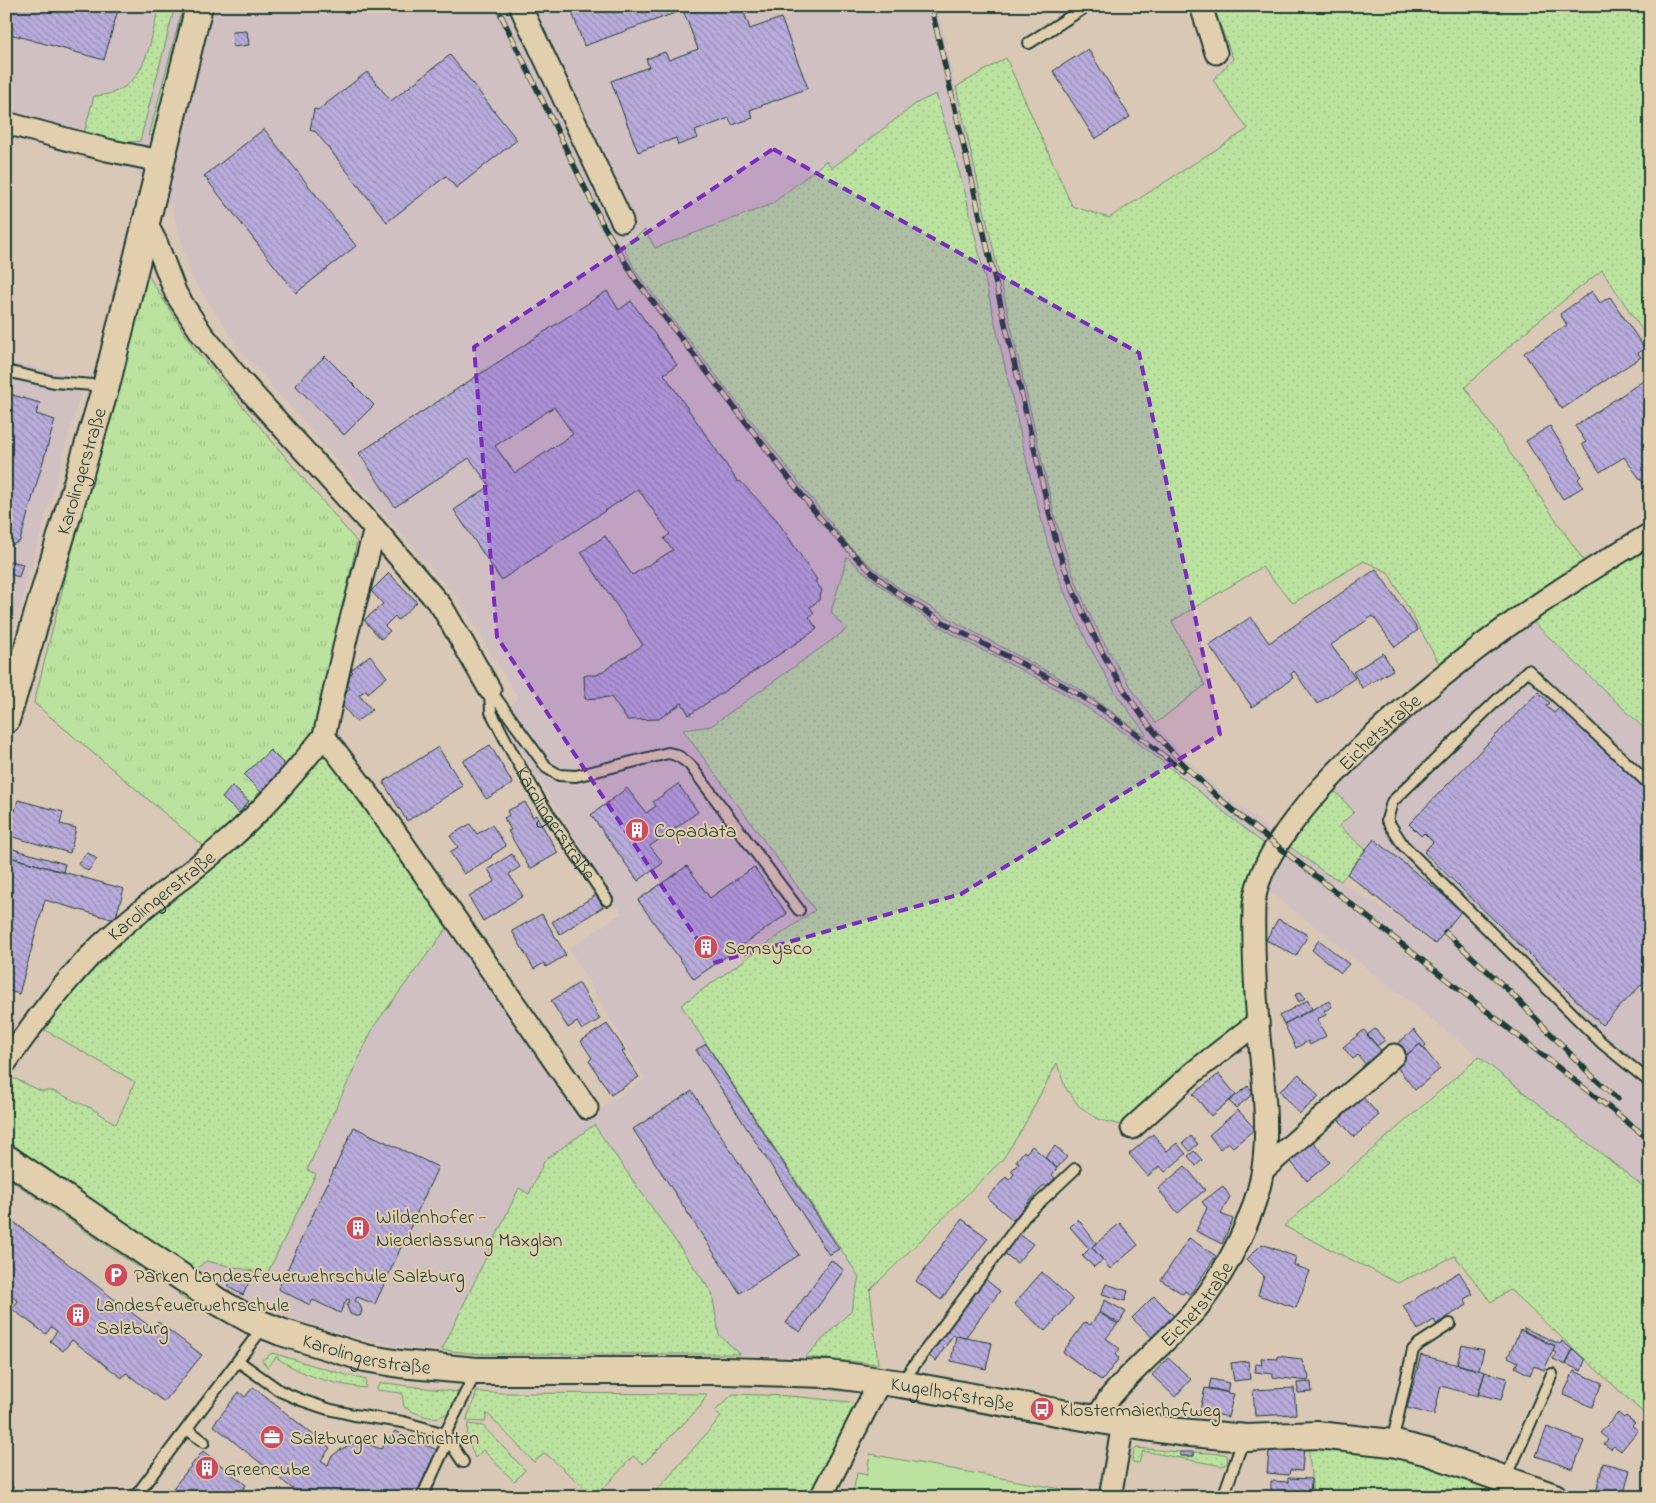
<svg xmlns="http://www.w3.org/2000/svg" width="1656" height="1503" viewBox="0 0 1656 1503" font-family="'Indie Flower',sans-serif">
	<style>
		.built { fill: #d0c0c2; fill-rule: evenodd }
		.grass { fill: url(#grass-dots); stroke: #6d906a }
		.park { fill: url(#park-tufts); stroke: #6d906a }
		.garden { fill: #bbe39f; stroke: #6d906a }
		.building { fill: url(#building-back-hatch); stroke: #1f3d34; fill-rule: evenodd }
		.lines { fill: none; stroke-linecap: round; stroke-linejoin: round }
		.service-casing { stroke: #1f3d34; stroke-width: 14 }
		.minor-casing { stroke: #1f3d34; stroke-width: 25 }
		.tertiary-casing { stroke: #1f3d34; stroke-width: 30 }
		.service { stroke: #e2cfad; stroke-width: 10 }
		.minor { stroke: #e2cfad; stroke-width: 21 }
		.tertiary { stroke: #e2cfad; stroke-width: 26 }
		.rail-casing { stroke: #1f3d34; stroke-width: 5.5 }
		.rail { stroke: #e2cfad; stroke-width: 4; stroke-dasharray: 11; stroke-linecap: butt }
		.marked { fill: #7b2cbf; fill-opacity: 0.2; stroke: #7b2cbf; stroke-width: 4; stroke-dasharray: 10 6; stroke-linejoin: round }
		.labels { text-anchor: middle; stroke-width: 4; stroke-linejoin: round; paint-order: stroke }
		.street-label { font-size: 20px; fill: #1f3d34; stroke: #e2cfad }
		.poi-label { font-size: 20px; fill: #1f3d34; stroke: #e2cfad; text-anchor: start }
	</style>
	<defs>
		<pattern id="grass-dots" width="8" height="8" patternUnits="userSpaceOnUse" patternTransform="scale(1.25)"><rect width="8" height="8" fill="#bbe39f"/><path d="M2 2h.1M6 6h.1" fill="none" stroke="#a0c48a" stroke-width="1.8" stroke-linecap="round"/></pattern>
		<pattern id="park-tufts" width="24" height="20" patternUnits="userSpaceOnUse" patternTransform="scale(1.25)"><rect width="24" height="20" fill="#bbe39f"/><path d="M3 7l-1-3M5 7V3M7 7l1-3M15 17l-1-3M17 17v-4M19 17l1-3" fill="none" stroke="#a0c48a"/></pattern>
		<pattern id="building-back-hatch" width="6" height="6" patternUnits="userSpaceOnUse" patternTransform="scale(1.25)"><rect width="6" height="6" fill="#b9acdd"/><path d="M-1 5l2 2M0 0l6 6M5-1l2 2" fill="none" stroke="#968db4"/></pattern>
	</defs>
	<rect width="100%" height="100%" fill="#dac8b7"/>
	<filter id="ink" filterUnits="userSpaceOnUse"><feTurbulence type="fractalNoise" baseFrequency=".02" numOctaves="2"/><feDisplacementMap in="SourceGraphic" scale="10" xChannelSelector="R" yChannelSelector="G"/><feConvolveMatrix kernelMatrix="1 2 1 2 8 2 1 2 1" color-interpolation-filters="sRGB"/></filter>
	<g filter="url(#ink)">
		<path class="built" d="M6 6H937L1055 518 1078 588 1100 636 1126 682 1156 723 1183 755 1223 793 1325 873 1386 910 1433 946 1450 924 1339 826 1329 791 1401 719 1529 618 1650 734V1192L1264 887 1212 804 1135 741 1113 724 952 634 912 609 871 579 846 630 711 726 683 730 816 910 682 1005 859 1277 851 1311 805 1357 740 1354 719 1335 712 1293 593 1125 545 1160 529 1194 518 1188 442 1350 391 1345 332 1331 280 1314 245 1299 195 1270 205 1261 316 1174 307 1170 374 1026 449 925 586 1119 645 1079 569 949 621 913 500 716 518 698 457 598 242 352 190 275 172 207 131 169 6 138ZM936 94 965 192 1030 476 1048 545 1064 591 1089 646 1117 695 1146 734H1144L1080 689 918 601 864 560 847 544 822 512 636 272 623 246 645 230 654 248 772 204 826 161 832 168 917 103Z
			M6 361 85 378 6 655Z"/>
		<path class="grass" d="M159 6H175L140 141C121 144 102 138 84 133L94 96C146 94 149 46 159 6Z
			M183 6H186L156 129 153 135 149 136Z
			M1213 6H1650V342L1602 270 1532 326 1465 387 1588 567 1441 667 1388 572 1364 561 1293 603 1262 567 1172 621 1205 685 1156 723C1125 681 1097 636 1078 587 1069 565 1063 541 1055 518L956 87 1006 58 1072 206 1109 218 1248 129 1213 80 1233 59Z
			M936 94 965 192 1030 476 1048 545 1064 591 1089 646 1117 695 1146 734 1144 735 1080 689 959 624 900 589 864 560 847 544 822 512 636 272 623 246 645 230 655 248 772 204 826 161 832 168 917 103Z
			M1650 542V734L1529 618Z
			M847 557C879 586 913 611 951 633 994 658 1040 677 1081 704 1148 745 1206 799 1268 847L1252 1015 1124 1126 1097 1119 1079 1106 1065 1087 1057 1063 1022 1129 1003 1159 870 1290 878 1364 805 1357 851 1311 859 1277 681 1005 815 910 683 730 711 726 846 630 831 612Z
			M328 755 449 925 374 1026 307 1170 316 1174 267 1274 206 1261 195 1270 6 1140V1076L7 1075 41 1091H53L91 1108 116 1124 135 1082 40 1027 97 960 152 915 212 862 317 758Z
			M1329 791 1337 793 1354 812 1339 826 1366 850 1341 881 1325 873 1285 843Z
			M1479 1057 1650 1192V1419L1510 1290 1491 1302 1455 1256 1398 1283 1284 1226Z
			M594 1125 712 1293 719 1335 740 1354H480L442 1350 519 1188 529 1194 545 1160Z
			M6 1168 141 1262 138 1267 6 1177Z
			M181 1290C190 1296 201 1300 204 1312L178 1295Z
			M289 1344 450 1379 455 1383 369 1373 282 1347Z
			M272 1353 339 1373 366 1380 365 1388C333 1384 302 1376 276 1357L267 1367 262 1360Z
			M745 1380 861 1389V1393L806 1387 737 1385Z
			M385 1383 458 1392C450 1425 429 1421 404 1407L402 1393 376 1390 379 1384Z
			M477 1392 498 1393 707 1394 700 1407 643 1464 633 1456 595 1497 545 1453 534 1462 487 1413 485 1422 466 1421Z
			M889 1393 1060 1421 1058 1427 885 1396Z
			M733 1394 790 1396 850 1402 855 1404 857 1409 814 1497H651L721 1417 715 1411Z
			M468 1424 483 1426 525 1470 516 1480 514 1481 483 1450 475 1458 467 1437Z
			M1308 1443 1400 1454 1527 1497H1313Z
			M1137 1448 1180 1452V1456H1194V1452L1224 1454 1227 1455C1228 1460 1228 1464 1222 1466L1143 1451 1139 1463 1132 1462 1134 1450Z"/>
		<path class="park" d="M146 272 196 351 357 542 314 735 292 768 208 850 34 703 84 503Z"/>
		<path class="garden" d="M870 1454 1088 1494 1087 1497H852L857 1473 867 1475Z"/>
		<path class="building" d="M6 6H119L104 60 6 33Z
			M570 6H742L750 29 781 18 808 88 750 110 753 118 732 125 729 118 695 131 698 138 678 145 676 138 638 152 611 81 649 67 646 59 665 52 669 60 698 49 683 10 584 46Z
			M247 31 249 45 233 47 232 32Z
			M1088 49 1130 117 1095 139 1053 71Z
			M450 55 517 140 456 188 446 176 387 222 316 132 310 130 314 109 318 110 367 72 391 101Z
			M264 129 356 246 296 293 204 176Z
			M607 291 619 310 631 301 677 365 664 374 738 482 740 481 776 519 817 580 815 581 822 590 819 600 810 607 814 613 809 617 817 629 689 715 682 703 659 719 627 720 611 697 585 699 584 675H597L643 645 581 552 605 536 632 575 673 550 664 539 670 534 638 489 501 580 454 510 490 486 469 458 395 507 359 453ZM554 407 573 434 515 473 495 446Z
			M1592 291 1600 303 1610 297 1645 349 1638 353 1641 357 1562 409 1524 353 1567 325 1560 314Z
			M325 356 374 405 344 435 295 385Z
			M1646 379 1650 384V478L1643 483 1624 457 1600 472 1582 444 1586 442 1575 426Z
			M6 393 40 403 36 414 55 420 20 541 12 545 6 544Z
			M1550 426 1581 476 1578 479 1583 487 1563 499 1526 441Z
			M10 561 23 564 19 577 6 573Z
			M1376 569 1418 630 1395 647 1373 616 1331 645 1355 678 1317 704 1294 671 1291 674 1293 678 1252 707 1209 645 1251 617 1269 643Z
			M389 573 417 602 398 620 395 616 385 626 390 631 381 639 364 620 383 604 371 591Z
			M1383 653 1393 670 1362 688 1353 672Z
			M370 655 387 677 368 693 366 690 359 695 372 710 356 722 337 699 350 688 343 680 353 672 351 670Z
			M1538 692 1550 703 1546 706 1554 713 1562 705 1650 790V976L1602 1025 1424 852 1433 842 1424 833 1421 836 1409 824Z
			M490 745 513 784 486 799 463 761Z
			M438 747 463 786 407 821 383 782Z
			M270 750 287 767 261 792 244 775Z
			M678 784 698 812 650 846 663 863 638 881 591 815 627 788 646 813 656 806 653 802Z
			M232 786 249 801 239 813 222 798Z
			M18 800 63 812 60 824 76 828 70 853 6 835V827L11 810 15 811Z
			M525 802 533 817 536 815 558 853 530 869 508 831 511 830 504 818 509 815 507 811Z
			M470 824 477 834 492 825 506 846 491 856 492 857 464 874 450 852 458 847 450 836Z
			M1374 839 1462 910 1435 944 1347 874Z
			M6 847 65 864 63 872 6 856Z
			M87 852 97 859 88 871 78 864Z
			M512 854 520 867 509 874 523 896 483 921 469 897 495 881 488 869Z
			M6 856 124 889 115 920 45 900 19 994 6 990V927L10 915 6 914Z
			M687 866 710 898 754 867 787 914 694 979 638 900Z
			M596 895 603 907 560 934 552 922Z
			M542 914 566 955 546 967 544 963 534 969 512 931Z
			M1278 919 1308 935 1296 956 1266 940Z
			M1319 940 1349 964 1341 973 1312 950Z
			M579 983 600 1019 582 1030 577 1022 568 1028 551 1001Z
			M1301 992 1305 998 1299 1002 1295 995Z
			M1308 1000 1312 1009 1284 1024 1279 1016Z
			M1329 1001 1332 1007 1324 1011 1326 1015 1317 1019 1326 1036 1310 1045 1308 1041 1296 1048 1284 1024Z
			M607 1024 625 1050 622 1052 639 1077 611 1095 589 1061 592 1058 581 1041Z
			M1375 1029 1385 1040 1377 1046 1367 1035Z
			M1364 1030 1383 1053 1367 1066 1358 1055 1353 1059 1343 1047Z
			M1414 1030 1426 1045 1423 1048 1420 1044 1406 1055 1397 1044Z
			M706 1044 839 1249 829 1255 696 1050Z
			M1420 1044 1440 1069 1415 1090 1395 1065Z
			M1219 1074 1236 1095 1211 1116 1193 1094Z
			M1299 1074 1319 1097 1299 1114 1280 1091Z
			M1248 1086 1254 1093 1236 1108 1229 1101Z
			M692 1091 799 1255 740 1293 633 1129Z
			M1359 1093 1379 1115 1354 1137 1334 1114Z
			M1238 1110 1255 1129 1233 1147 1228 1142 1220 1149 1209 1135Z
			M354 1127 438 1167 375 1304 357 1297 355 1301 359 1303 362 1311 360 1316H355L350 1314 347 1306 350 1300 347 1299 340 1313 313 1300 310 1305 278 1289Z
			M1153 1134 1167 1151 1177 1143 1186 1154 1165 1172 1160 1166 1148 1176 1129 1154Z
			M1191 1136 1198 1144 1190 1151 1183 1143Z
			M1308 1136 1330 1162 1307 1181 1285 1155Z
			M1032 1146 1057 1168 1052 1175 1055 1178 1047 1187 1044 1185 1013 1220 987 1198 1006 1177 1009 1180 1014 1174 1011 1171 1019 1163 1016 1161 1024 1151 1026 1153Z
			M1055 1146 1067 1157 1057 1168 1045 1158Z
			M1194 1151 1202 1160 1196 1166 1188 1156Z
			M1185 1166 1205 1190 1178 1213 1158 1189Z
			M1223 1186 1230 1197 1221 1214 1233 1219 1222 1244 1196 1231 1207 1208 1202 1202Z
			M6 1216 153 1329 158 1322 202 1355 164 1402 126 1373 122 1378 72 1340 63 1351 50 1341 57 1331 51 1327 46 1334 12 1309 18 1301 6 1293Z
			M962 1219 988 1238 941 1300 916 1281Z
			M1078 1219 1096 1243 1092 1247 1103 1260 1094 1267 1082 1256 1089 1249 1070 1227Z
			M1120 1223 1138 1245 1110 1269 1092 1247Z
			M1019 1234 1033 1244 1017 1263 1004 1253Z
			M1189 1238 1216 1256 1190 1295 1185 1291 1183 1294 1161 1280Z
			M1262 1244 1296 1257 1294 1265 1310 1271 1296 1308 1258 1295 1264 1276 1247 1259Z
			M831 1260 844 1270 800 1332 786 1323Z
			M147 1267 158 1275 155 1279 144 1271Z
			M1042 1272 1073 1300 1045 1331 1014 1304Z
			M1459 1272 1473 1294 1464 1299 1467 1305 1436 1324 1434 1320 1418 1330 1403 1306Z
			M234 1274 249 1282 243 1295 228 1287Z
			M985 1279 1000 1291 965 1338 953 1335 936 1361 929 1356Z
			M1106 1284 1128 1291 1125 1301 1102 1294Z
			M1154 1296 1174 1316 1153 1338 1132 1318Z
			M1105 1300 1126 1312 1119 1323 1099 1312Z
			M1099 1313 1118 1324 1106 1338 1120 1349 1115 1355 1119 1358 1102 1381 1063 1352 1085 1322 1090 1325Z
			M1524 1328 1560 1344 1562 1341 1572 1349 1566 1365 1553 1359 1556 1353 1553 1351 1555 1346 1524 1331Z
			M1520 1330 1555 1346 1544 1370 1534 1366 1530 1375 1515 1367 1518 1362 1508 1357Z
			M956 1336 992 1343 986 1369 951 1361Z
			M1462 1345 1484 1350 1479 1370 1457 1364Z
			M1573 1349 1585 1360 1581 1371 1566 1364Z
			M1421 1355 1485 1372 1478 1396 1441 1386 1434 1415 1407 1408Z
			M1278 1356 1301 1359 1309 1376 1308 1381 1273 1377V1374L1255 1372 1256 1364 1262 1365 1261 1358 1278 1359Z
			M1168 1358 1191 1379 1175 1397 1152 1375Z
			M1248 1361 1250 1379 1234 1381 1231 1363Z
			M1574 1371 1602 1383 1592 1407 1563 1395Z
			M1485 1372 1507 1378 1501 1400 1478 1394Z
			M1211 1379 1229 1383 1227 1392 1209 1388Z
			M1311 1382 1312 1392 1298 1393 1297 1383Z
			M253 1387 330 1448 321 1460 328 1465 331 1457 340 1450 351 1444 365 1443 381 1449 395 1431 437 1450 415 1497H303L213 1425 239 1392 245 1397Z
			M1205 1388 1234 1394 1228 1417 1200 1410Z
			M1294 1388 1296 1414 1255 1416 1253 1390Z
			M1618 1413 1624 1418 1626 1416 1635 1423 1632 1426 1638 1430 1621 1451 1614 1446 1611 1449 1604 1444 1608 1439 1600 1433Z
			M1547 1427 1584 1441 1573 1469 1536 1456Z
			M1270 1442 1304 1446 1302 1471 1290 1470 1289 1475 1267 1473Z
			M203 1451 246 1485 237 1497H166Z
			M1180 1452H1194V1456H1180Z
			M1603 1463 1630 1470 1623 1497H1595Z
			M6 1478 11 1481 13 1488 8 1495 10 1497H6Z
			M1288 1478 1311 1479 1310 1497H1277L1278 1494 1271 1493V1481L1288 1482Z
			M1141 1492 1146 1493 1164 1497H1140Z
			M1243 1492 1278 1494 1277 1497H1242Z"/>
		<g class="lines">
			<g class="service-casing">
				<g id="service">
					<path d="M1029 43 1087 6"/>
					<path d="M6 371 54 382 106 386"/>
					<path d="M490 690 547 768 559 775 576 776 668 753C677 754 683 759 690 765L799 910"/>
					<path id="s1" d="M490 690 491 712 513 754 542 804 607 900"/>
					<path d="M1650 785 1528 670 1392 802 1387 820 1403 845 1602 1043 1650 1082"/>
					<path d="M238 1361 280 1391 301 1400 328 1409 354 1415 403 1422 445 1434 476 1372"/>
					<path d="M901 1383 1025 1216 1075 1169"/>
					<path d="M187 1429 204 1442"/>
					<path d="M445 1435 463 1462"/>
					<path d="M1392 1443 1413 1350 1419 1344 1450 1324"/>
					<path d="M1506 1478 1552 1374"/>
					<path d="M135 1497 264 1326"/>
					<path d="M422 1497 448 1440"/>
					<path d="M1223 1497 1239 1452 1246 1439"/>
				</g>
			</g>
			<g class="minor-casing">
				<g id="minor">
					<path d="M520 6 622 221"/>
					<path d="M1201 6 1216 53"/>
					<path d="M6 123 107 150 160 161"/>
					<path d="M145 221 156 242 176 294 202 334 239 379 375 529 442 607 490 690"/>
					<path d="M375 529 347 634 324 736 372 799 587 1108"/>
					<path id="s2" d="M6 1062C35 1021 65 980 101 945 141 907 188 876 230 839 265 808 295 772 324 736"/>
					<path d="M1132 1128 1195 1071 1258 1022"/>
					<path d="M1264 1169 1394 1055"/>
					<path id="s3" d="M1095 1419C1101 1412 1106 1403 1111 1396 1138 1364 1171 1338 1198 1307 1222 1277 1245 1234 1256 1198 1274 1144 1262 1078 1258 1024 1255 985 1253 944 1254 905 1259 814 1454 664 1526 613 1566 585 1608 559 1650 534"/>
					<path d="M821 1497 880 1381"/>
					<path d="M1110 1497 1123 1424"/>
				</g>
			</g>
			<g class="tertiary-casing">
				<g id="tertiary">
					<path id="s4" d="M6 720 106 386 199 6"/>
					<path id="s5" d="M6 1158 217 1301 251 1320 281 1332 365 1358 400 1364 477 1371H724L829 1374 901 1384 1123 1424 1179 1432 1247 1438 1317 1435 1392 1443 1428 1452 1554 1497"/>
				</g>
			</g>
			<use href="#service" class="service"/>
			<use href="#minor" class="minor"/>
			<use href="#tertiary" class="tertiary"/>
			<g class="rail-casing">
				<path id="rail" d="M931 6 1057 546C1076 602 1100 655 1133 703 1161 745 1199 781 1237 814L1650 1140
					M501 15 602 223 636 280 812 508C835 536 858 562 886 584 948 633 1024 660 1091 702 1123 722 1152 747 1182 770
					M1445 932 1509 991 1593 1077 1618 1099"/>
			</g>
			<use href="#rail" class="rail"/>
		</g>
	</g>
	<path class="marked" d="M773 149 1139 353 1220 734 961 894 713 963 497 637 474 347Z"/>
	<defs>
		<g id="building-disc" transform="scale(1.25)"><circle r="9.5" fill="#d1495b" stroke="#e2cfad"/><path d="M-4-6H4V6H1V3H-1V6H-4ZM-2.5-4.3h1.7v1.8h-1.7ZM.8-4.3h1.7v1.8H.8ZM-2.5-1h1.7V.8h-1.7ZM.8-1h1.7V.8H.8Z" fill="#fff"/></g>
		<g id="parking-disc" transform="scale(1.25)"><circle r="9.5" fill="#d1495b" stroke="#e2cfad"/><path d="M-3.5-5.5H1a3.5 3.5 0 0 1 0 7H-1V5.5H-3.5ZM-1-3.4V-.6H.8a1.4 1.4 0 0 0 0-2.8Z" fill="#fff"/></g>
		<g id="bus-disc" transform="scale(1.25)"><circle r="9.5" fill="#d1495b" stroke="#e2cfad"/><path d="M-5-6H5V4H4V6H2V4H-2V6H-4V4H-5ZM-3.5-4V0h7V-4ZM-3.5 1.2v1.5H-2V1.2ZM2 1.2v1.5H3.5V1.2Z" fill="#fff"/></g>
		<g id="office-disc" transform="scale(1.25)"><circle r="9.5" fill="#d1495b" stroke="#e2cfad"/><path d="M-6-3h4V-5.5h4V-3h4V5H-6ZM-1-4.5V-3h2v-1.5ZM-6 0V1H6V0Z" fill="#fff"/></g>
	</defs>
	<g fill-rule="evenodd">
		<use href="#building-disc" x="637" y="830"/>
		<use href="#building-disc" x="706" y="947"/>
		<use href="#building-disc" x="358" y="1228"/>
		<use href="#parking-disc" x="116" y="1275"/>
		<use href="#building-disc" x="78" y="1315"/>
		<use href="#bus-disc" x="1042" y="1409"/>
		<use href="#office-disc" x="272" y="1437"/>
		<use href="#building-disc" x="207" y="1468"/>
	</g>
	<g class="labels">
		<g class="street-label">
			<text dy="7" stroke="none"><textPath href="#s4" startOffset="260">Karolingerstraße</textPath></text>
			<text dy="7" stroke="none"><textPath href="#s3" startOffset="789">Eichetstraße</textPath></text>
			<text dy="7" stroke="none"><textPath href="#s1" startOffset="151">Karolingerstraße</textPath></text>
			<text dy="7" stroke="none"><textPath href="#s2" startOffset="229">Karolingerstraße</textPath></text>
			<text dy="7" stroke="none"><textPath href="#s3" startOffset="154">Eichetstraße</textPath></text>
			<text dy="7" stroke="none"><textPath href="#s5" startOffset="415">Karolingerstraße</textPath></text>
			<text dy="7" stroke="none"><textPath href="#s5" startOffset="1004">Kugelhofstraße</textPath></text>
		</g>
		<g class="poi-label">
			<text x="654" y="837">Copadata</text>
			<text x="724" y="954">Semsysco</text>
			<text x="376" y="1223">Wildenhofer -<tspan x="376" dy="23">Niederlassung Maxglan</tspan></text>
			<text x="134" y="1282">Parken Landesfeuerwehrschule Salzburg</text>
			<text x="96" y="1311">Landesfeuerwehrschule<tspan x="96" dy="23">Salzburg</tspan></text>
			<text x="1060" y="1416">Klostermaierhofweg</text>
			<text x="290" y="1444">Salzburger Nachrichten</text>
			<text x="224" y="1475">Greencube</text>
		</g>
	</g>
	<rect width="1656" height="1503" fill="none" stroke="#e2cfad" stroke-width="25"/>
	<rect x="12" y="12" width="1631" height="1478" fill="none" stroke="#1f3d34" stroke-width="2" filter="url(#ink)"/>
</svg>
